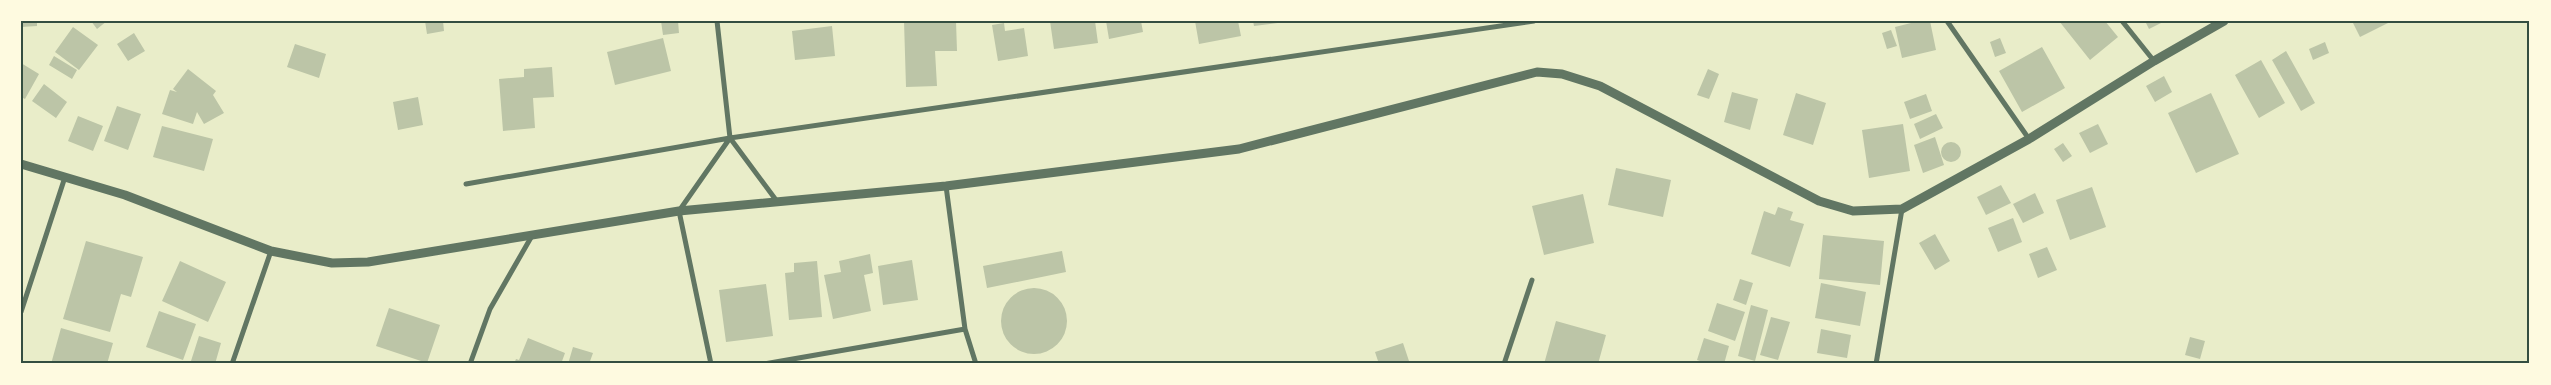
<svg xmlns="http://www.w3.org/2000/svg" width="2551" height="385" viewBox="0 0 2551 385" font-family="Rubik,sans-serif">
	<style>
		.building { fill: #bcc5a7 }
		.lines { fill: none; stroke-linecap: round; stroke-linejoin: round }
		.minor { stroke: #617663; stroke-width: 5 }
		.tertiary { stroke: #617663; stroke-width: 9 }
		.neatline { fill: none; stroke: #344e41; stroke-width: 2 }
	</style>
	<rect width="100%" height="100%" fill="#e9edc9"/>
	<path class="building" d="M21 21H37V26L21 27Z
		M91 21H107L97 29Z
		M425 21H443L444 31 427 34Z
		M661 21H678L679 33 663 35Z
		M904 21H956L957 51H935L937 86 906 87Z
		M1050 21H1095L1098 43 1054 49Z
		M1106 21H1141L1143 32 1109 39Z
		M1195 21H1238L1241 36 1199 44Z
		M1253 21H1285V22L1254 26Z
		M1919 21H1930L1936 50 1902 58 1895 27Z
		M2059 21H2105L2118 37 2090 60Z
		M2145 21H2165L2149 29Z
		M2352 21H2392L2360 37Z
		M1004 23 1005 31 1024 28 1028 56 998 61 992 25Z
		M832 26 835 56 795 60 792 31Z
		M73 27 98 45 79 70 55 52Z
		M1891 30 1897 46 1887 49 1882 33Z
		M134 33 145 51 128 61 117 44Z
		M663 38 671 71 615 85 607 52Z
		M2000 38 2006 53 1995 57 1990 42Z
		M2325 42 2329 53 2313 60 2309 49Z
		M295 44 326 54 319 78 287 67Z
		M2042 47 2065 88 2022 112 1999 71Z
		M2286 51 2315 103 2301 111 2272 60Z
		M54 56 77 70 72 79 49 65Z
		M2261 60 2285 103 2259 118 2235 75Z
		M21 63 39 74 25 99 21 97Z
		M552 67 554 97 533 98 535 128 503 131 499 79 524 77V69Z
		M188 69 216 91 213 95 224 113 204 124 197 112 193 124 162 114 170 90 177 92 173 89Z
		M1708 69 1719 74 1709 99 1697 95Z
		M2164 76 2172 92 2155 102 2146 86Z
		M44 84 67 102 56 118 32 101Z
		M1732 92 1758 99 1750 130 1724 122Z
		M1796 93 1826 103 1813 145 1783 135Z
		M2211 93 2239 154 2196 173 2168 113Z
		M1926 94 1932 111 1910 119 1904 102Z
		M418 97 423 125 398 130 393 102Z
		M117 106 141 114 128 150 104 141Z
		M1936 114 1943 128 1920 139 1914 124Z
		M78 116 103 126 93 151 68 141Z
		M1903 124 1910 171 1869 178 1862 130Z
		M2098 124 2108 144 2090 153 2079 133Z
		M162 126 213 139 204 171 153 157Z
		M1935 137 1944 165 1923 173 1914 145Z
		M1941 152a10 10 0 1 1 20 0a10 10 0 1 1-20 0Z
		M2063 143 2072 156 2063 162 2054 149Z
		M1616 168 1671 180 1663 217 1608 205Z
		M2001 185 2011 203 1986 215 1977 197Z
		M2092 187 2106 227 2070 240 2056 200Z
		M2035 193 2044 213 2023 223 2013 204Z
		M1583 194 1594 243 1544 255 1532 206Z
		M1778 207 1793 212 1790 220 1804 224 1790 267 1751 254 1764 211 1775 215Z
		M2013 218 2022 242 1998 252 1988 228Z
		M1935 234 1950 261 1935 270 1919 243Z
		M1823 235 1884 241 1880 285 1819 279Z
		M86 241 143 257 131 297 121 294 110 332 63 319Z
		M2047 247 2057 270 2038 278 2029 254Z
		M1062 251 1066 272 987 288 983 266Z
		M870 254 873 273 864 275 871 311 833 319 824 275 841 272 839 261Z
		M912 260 918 300 883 305 878 266Z
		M180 261 226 282 208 322 162 301Z
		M817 261 822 317 789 320 785 273 794 272V263Z
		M1740 279 1753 283 1746 305 1733 300Z
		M1821 283 1866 292 1860 326 1815 318Z
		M766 284 773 336 726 342 719 290Z
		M1001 321a33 33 0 1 1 66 0a33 33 0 1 1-66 0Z
		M1717 303 1745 312 1735 341 1708 331Z
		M1751 305 1768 310 1755 361 1738 356Z
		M389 308 440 325 427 363 376 346Z
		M159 311 196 324 183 360 146 347Z
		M1771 317 1790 322 1778 360 1760 355Z
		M1556 321 1606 335 1598 364H1544Z
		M61 328 113 343 107 364H51Z
		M1821 329 1851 335 1847 358 1817 353Z
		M199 336 221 343 215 364 191 361Z
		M2190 337 2205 341 2200 359 2185 355Z
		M528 338 565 353 561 364H514L516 359 519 360Z
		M1704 338 1729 346 1724 364H1709L1697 360Z
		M1403 343 1410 364H1379L1375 352Z
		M573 347 593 353 589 364H568Z"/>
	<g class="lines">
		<path class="minor" d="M717 21 730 138 776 200
			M1947 21 2029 139
			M2122 21 2154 61
			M466 184 730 138 1534 21
			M946 186 965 329 976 364
			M21 312 65 177
			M232 364 271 251
			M470 364 490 309 533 234
			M711 364 679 211 730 138
			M764 364 965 329
			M1504 364 1532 280
			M1876 364 1902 209"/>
		<path class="tertiary" d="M21 164 125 195 271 251 332 263 368 262 679 211 946 186 1239 149 1537 72 1562 74 1600 86 1819 201 1853 211 1902 209 2029 139 2154 61 2224 21"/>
	</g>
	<rect width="2551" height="385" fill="none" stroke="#fefae0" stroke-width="45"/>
	<rect x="22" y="22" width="2506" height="340" class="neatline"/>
</svg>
